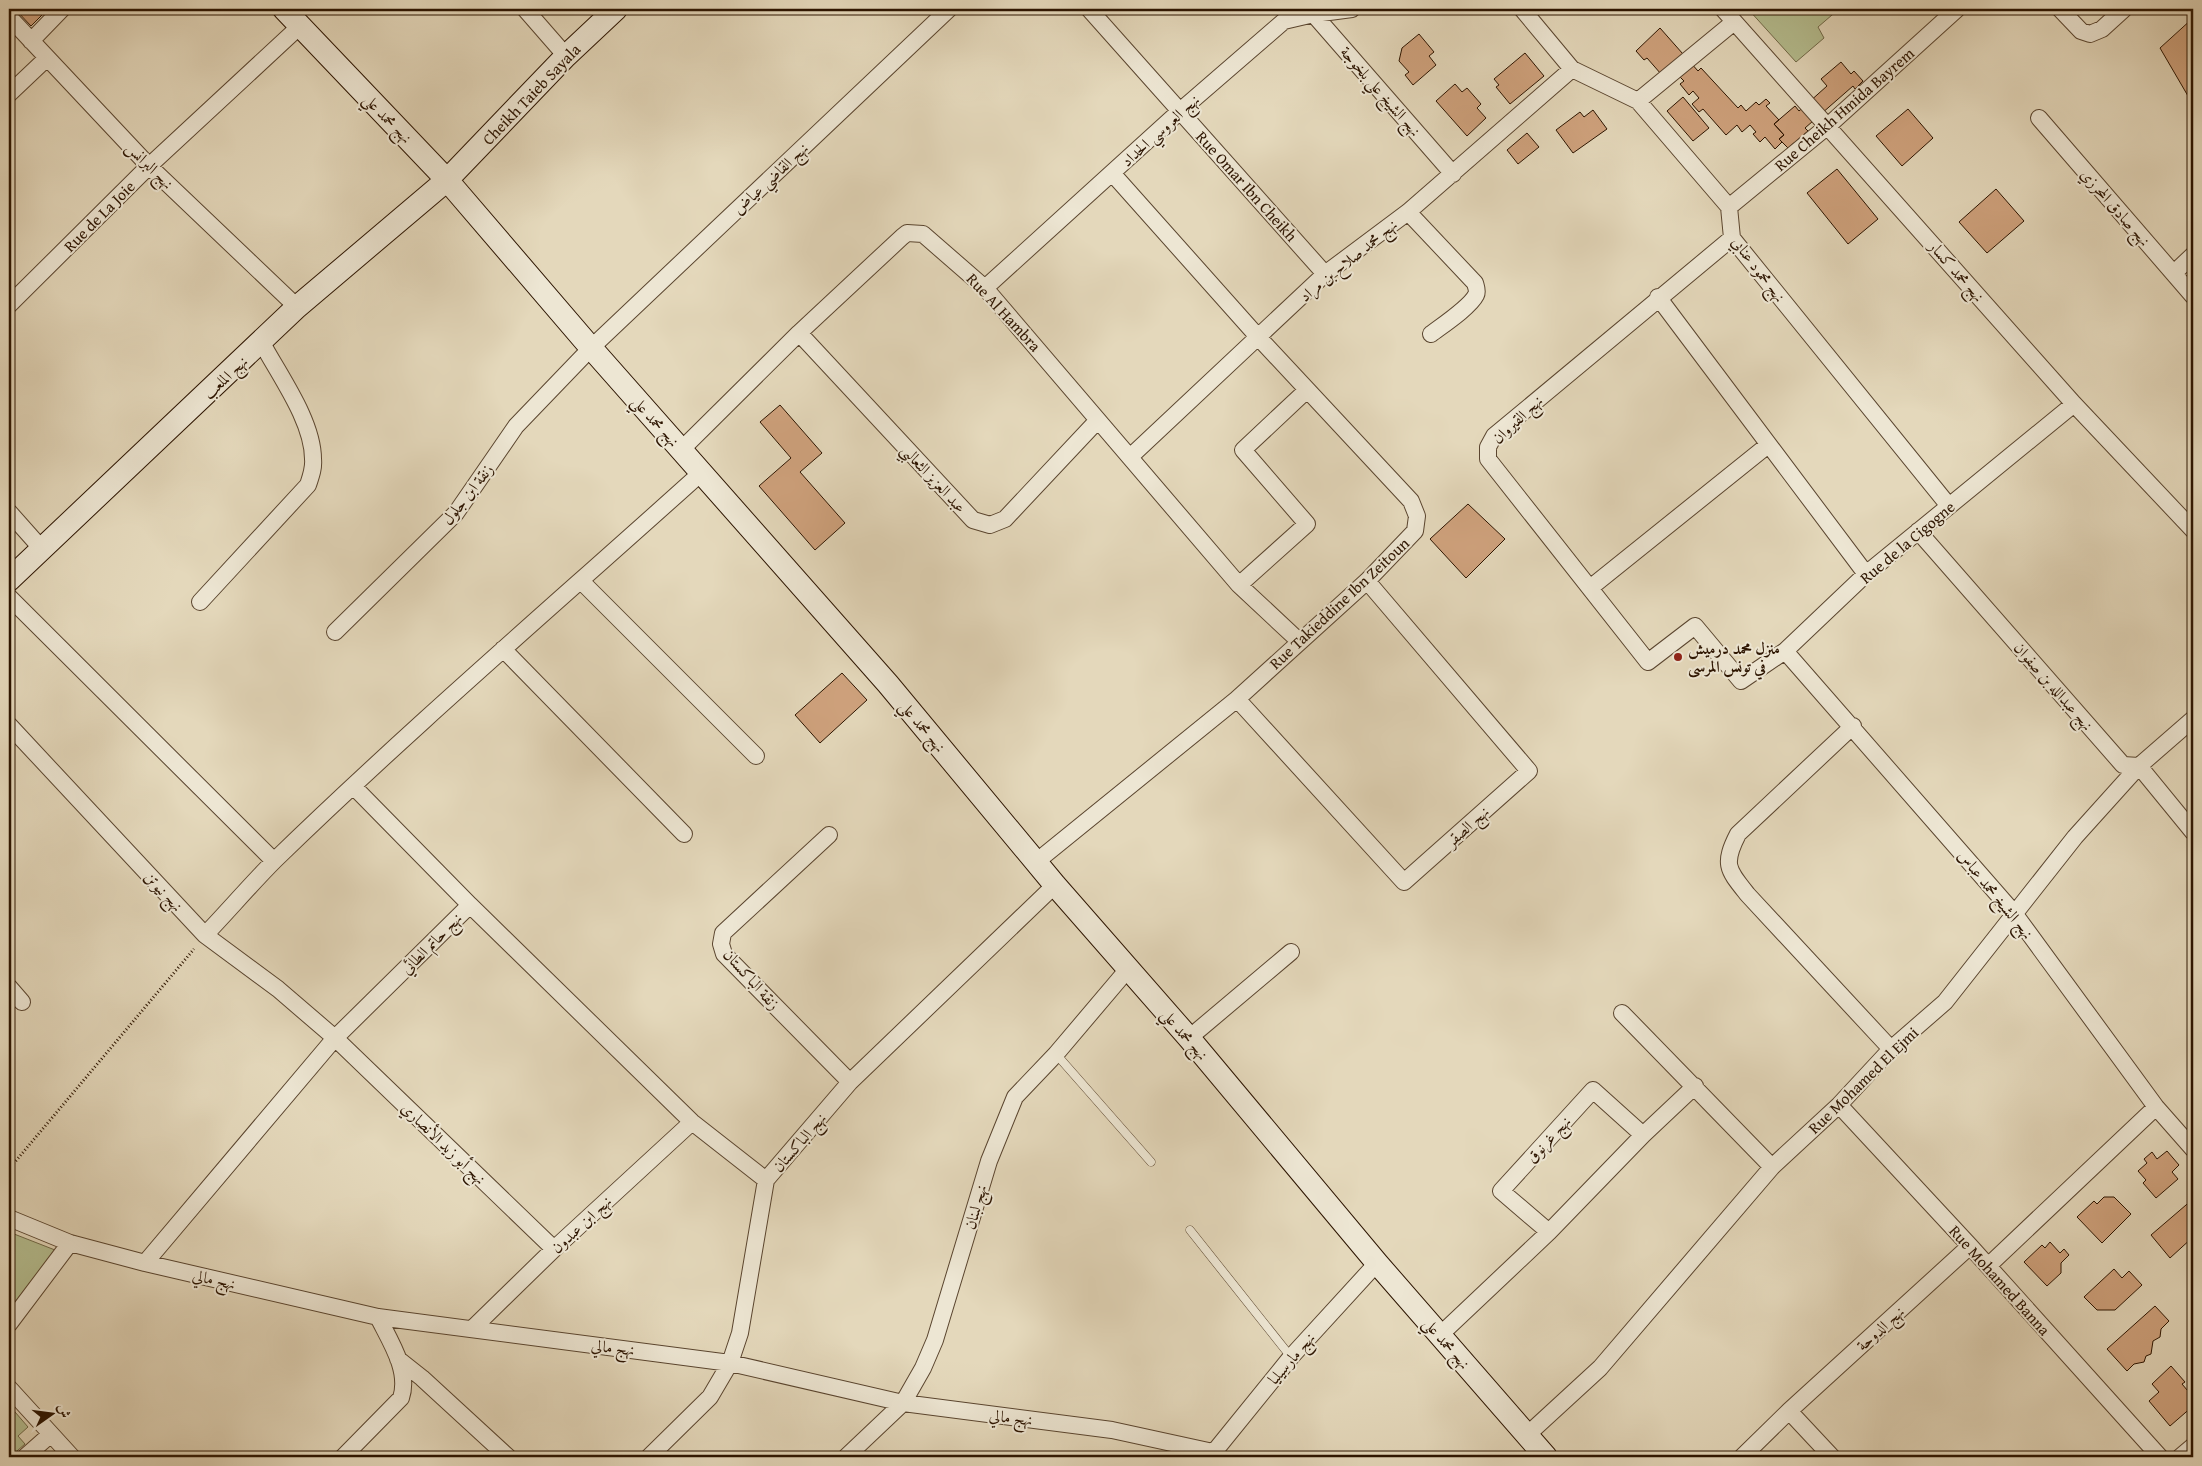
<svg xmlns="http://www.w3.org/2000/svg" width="2202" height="1466" viewBox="0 0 2202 1466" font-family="'Gentium Book Plus',Amiri,serif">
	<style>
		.green { fill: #b5be90; stroke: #706948 }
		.building { fill: #cfa27d; stroke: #2c1400 }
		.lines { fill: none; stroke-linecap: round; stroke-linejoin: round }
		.lane-casing { stroke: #5a452f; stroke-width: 9 }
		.street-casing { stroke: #5a452f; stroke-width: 18 }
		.secondary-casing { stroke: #2c1400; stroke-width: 24 }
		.path { stroke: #2c1400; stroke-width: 3; stroke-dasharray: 1 2.5; stroke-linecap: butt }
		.lane { stroke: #ede6d3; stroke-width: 8 }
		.street { stroke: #ede6d3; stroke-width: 16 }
		.secondary { stroke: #ede6d3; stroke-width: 22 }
		.poi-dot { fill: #8f2418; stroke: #ede6d3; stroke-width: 2 }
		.labels { text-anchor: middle; stroke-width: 4; stroke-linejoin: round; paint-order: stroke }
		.street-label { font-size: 16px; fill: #2c1400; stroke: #ede6d3 }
		.poi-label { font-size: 16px; font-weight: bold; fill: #2c1400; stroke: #ede6d3; text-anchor: start }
	</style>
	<rect width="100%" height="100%" fill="#e4d8bb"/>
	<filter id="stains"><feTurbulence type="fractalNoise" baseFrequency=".004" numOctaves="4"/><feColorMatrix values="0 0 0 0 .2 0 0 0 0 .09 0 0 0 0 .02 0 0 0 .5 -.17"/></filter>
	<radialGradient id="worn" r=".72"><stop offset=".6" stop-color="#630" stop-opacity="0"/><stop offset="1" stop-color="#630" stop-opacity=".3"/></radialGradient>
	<path class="green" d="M1748 9H1839L1818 27 1824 38 1796 62Z
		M9 1232 55 1250 9 1310Z
		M9 1405 28 1427 18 1436 25 1444 10 1457Z"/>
	<path class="building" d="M15 9H48L31 26Z
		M2193 18V90L2188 96 2160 48Z
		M1660 28 1698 71 1701 68 1738 108 1741 105 1746 111 1756 102 1759 105 1766 99 1770 103 1766 106 1779 120 1774 124 1784 135 1779 139 1782 142 1775 149 1765 137 1760 142 1753 134 1756 132 1750 125 1742 132 1737 125 1726 135 1703 109 1699 112 1692 104 1699 98 1693 91 1689 95 1680 84 1684 81 1669 66 1661 74 1647 58 1644 60 1636 51Z
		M1419 34 1434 52 1429 56 1436 65 1413 85 1405 75 1409 72 1399 61 1402 48Z
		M1525 53 1544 76 1510 104 1496 87 1499 85 1494 79Z
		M1841 62 1851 74 1854 71 1863 81 1855 89 1853 86 1805 128 1808 131 1788 148 1779 139 1784 135 1774 124 1795 106 1799 111 1827 86 1821 79Z
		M1455 84 1462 92 1467 88 1481 104 1477 108 1486 118 1467 136 1436 101Z
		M1683 97 1709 128 1693 141 1667 111Z
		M1908 109 1933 138 1902 166 1876 136Z
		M1593 110 1607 129 1573 153 1556 130 1580 112 1584 117Z
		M1527 133 1539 147 1518 164 1507 150Z
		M1837 169 1878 219 1848 244 1807 193Z
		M1996 189 2024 221 1987 253 1959 222Z
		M780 405 822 453 800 472 845 523 815 550 759 486 791 458 760 422Z
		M1468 504 1505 539 1466 578 1430 539Z
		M842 673 867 700 820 743 795 715Z
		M2167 1151 2179 1165 2172 1172 2178 1179 2156 1198 2143 1183 2146 1180 2138 1171 2147 1163 2144 1159 2152 1152 2157 1159Z
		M2104 1197H2114L2131 1214 2102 1243 2077 1217 2094 1201 2097 1204Z
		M2193 1199V1237L2170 1258 2151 1235Z
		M2050 1242 2060 1253 2064 1249 2069 1255 2061 1263V1273L2047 1286 2024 1262 2042 1245 2045 1248Z
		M2114 1269 2122 1278 2129 1271 2142 1285 2115 1310H2097L2084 1297Z
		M2155 1306 2169 1321 2161 1329 2160 1337 2153 1341 2151 1354 2146 1356 2144 1362 2134 1364 2127 1371 2107 1349Z
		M2171 1366 2185 1382 2182 1384 2193 1397V1406L2170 1426 2149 1401 2159 1392 2152 1384Z"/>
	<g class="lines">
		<g class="lane-casing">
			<path id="lane" d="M1056 1054 1151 1162
				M1190 1230 1291 1357"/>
		</g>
		<g class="street-casing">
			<path id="street" d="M525 9 566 56
				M1089 9 1325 274
				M1309 9 1453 174
				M1522 9 1572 69 1638 101 1729 207 1732 238 1949 506
				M1723 9 2074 404 2193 530
				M2060 9 2081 31 2090 34 2102 29 2124 9
				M9 17 149 166 297 307
				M31 41 62 9
				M9 94 47 58
				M1638 101 1734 22
				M2039 118 2193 296
				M1729 207 1829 125 1957 9
				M1408 212 1475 283C1476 287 1478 291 1476 295 1470 307 1443 325 1431 334
				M1732 238 1494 436 1488 447V459L1648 662 1695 626 1741 681 1785 651 1866 574 2074 404
				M2174 273 2193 255
				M985 288 1180 111 1284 21 1314 14 1352 9
				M1658 297 1866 574
				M9 305 149 166 300 26
				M799 333 973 520 990 525 1005 519 1098 420
				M681 450 799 333 902 237 907 233 923 234 985 288 1239 585 1299 641
				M1130 457 1325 274 1408 212 1572 69
				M9 512 41 548
				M1918 531 2123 765 2139 766 2193 832
				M581 581 756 756
				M1239 585 1307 524 1243 450 1307 390
				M1590 588 1768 445
				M9 597 274 861
				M200 602 308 485C311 476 314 468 313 459 313 421 279 375 262 343
				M335 632 456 513 516 426 591 348 949 9
				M503 649 684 834
				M1785 651 2014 913 2156 1107 2193 1149
				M1237 699 1404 882 1529 771 1367 581
				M9 725 205 935 278 989 335 1038 554 1249
				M1853 726 1738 834C1722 865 1728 870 1748 895L1891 1049
				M354 787 470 905
				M829 835 723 933 721 944 724 954 850 1082
				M1036 862 1237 699 1367 581 1415 531 1417 516 1411 501 1259 338 1112 173
				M205 935C229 910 251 884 275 860 413 726 559 601 701 473
				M9 987 22 1002
				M1622 1013 1772 1167
				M1189 1038 1291 952
				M1839 1105 1970 1246 2160 1457
				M9 1218 70 1243 145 1263 378 1317 730 1363 903 1403 1112 1430 1213 1452 1221 1457
				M1549 1232 1501 1191 1593 1090 1643 1135
				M145 1263 335 1038 470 905 692 1122 766 1180
				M1988 1266 2156 1107
				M9 1324 70 1243
				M472 1329 554 1249 692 1122
				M1440 1335 1549 1232 1643 1135 1695 1086
				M398 1359 422 1378 508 1457
				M9 1388 72 1457
				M1789 1411 1832 1457
				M1527 1435 1600 1368 1772 1167 1839 1105 1891 1049 1945 1002 2075 837 2139 766 2193 719
				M25 1457 51 1434
				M343 1457 401 1398C410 1371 390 1341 378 1317
				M649 1457 710 1397 730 1363 740 1333 766 1180 850 1082 1055 885
				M846 1457 903 1403 923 1368 935 1340 989 1161 1015 1097 1056 1054 1128 969
				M1210 1457 1291 1357 1377 1263
				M1742 1457 1789 1411 1970 1246
				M2180 1457 2193 1446"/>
		</g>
		<g class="secondary-casing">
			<path id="secondary" d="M284 9 447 180 585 341 888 684 1055 885 1189 1038 1377 1263 1546 1457
				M9 580 297 307 447 180 566 56 616 9"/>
		</g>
		<path class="path" d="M9 1169 194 949"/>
		<use href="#lane" class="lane"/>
		<use href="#street" class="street"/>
		<use href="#secondary" class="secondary"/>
	</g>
	<circle class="poi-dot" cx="1678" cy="657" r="5"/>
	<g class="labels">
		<g class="street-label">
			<text transform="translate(1381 91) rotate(49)" y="6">نهج الشيخ علي بلخوجة</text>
			<text transform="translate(531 94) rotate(-46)" y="6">Cheikh Taieb Sayala</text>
			<text transform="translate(1844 109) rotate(-41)" y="6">Rue Cheikh Hmida Bayrem</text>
			<text transform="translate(388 118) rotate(46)" y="6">نهج محمد علي</text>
			<text transform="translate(1160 130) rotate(-42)" y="6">نهج العروسي الحداد</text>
			<text transform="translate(150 165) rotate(45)" y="6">نهج البرانس</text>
			<text transform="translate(770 178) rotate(-43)" y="6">نهج القاضي عياض</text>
			<text transform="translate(1247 186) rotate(48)" y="6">Rue Omar Ibn Cheikh</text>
			<text transform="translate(2116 207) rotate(49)" y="6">نهج صادق المحرزي</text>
			<text transform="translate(99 216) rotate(-45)" y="6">Rue de La Joie</text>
			<text transform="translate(1348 260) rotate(-39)" y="6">نهج محمد صلاح بن مراد</text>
			<text transform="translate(1759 269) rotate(53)" y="6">نهج محمود عنابي</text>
			<text transform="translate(1957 271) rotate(49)" y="6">نهج محمد كسار</text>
			<text transform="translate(1004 312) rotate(47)" y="6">Rue Al Hambra</text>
			<text transform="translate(225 377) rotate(-43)" y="6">نهج الملعب</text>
			<text transform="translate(1517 419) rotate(-43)" y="6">نهج القيروان</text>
			<text transform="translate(656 421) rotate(48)" y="6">نهج محمد علي</text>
			<text transform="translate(934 478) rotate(47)" y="6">عبد العزيز الثعالبي</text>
			<text transform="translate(467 494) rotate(-52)" y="6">زنقة ابن جلول</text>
			<text transform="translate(1907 542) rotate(-40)" y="6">Rue de la Cigogne</text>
			<text transform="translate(1339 603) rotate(-43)" y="6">Rue Takieddine Ibn Zeitoun</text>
			<text transform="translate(2054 686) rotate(49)" y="6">نهج عبدالله بن صفوان</text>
			<text transform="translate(923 726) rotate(50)" y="6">نهج محمد علي</text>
			<text transform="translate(1467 826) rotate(-42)" y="6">نهج الصقر</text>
			<text transform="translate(164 891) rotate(47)" y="6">نهج نيوتن</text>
			<text transform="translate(1996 894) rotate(51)" y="6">نهج الشيخ محمد عباس</text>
			<text transform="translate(431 943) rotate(-45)" y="6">نهج حاتم الطائي</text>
			<text transform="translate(752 979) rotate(48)" y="6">زنقة الباكستان</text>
			<text transform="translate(1185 1034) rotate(49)" y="6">نهج محمد علي</text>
			<text transform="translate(1863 1080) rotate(-44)" y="6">Rue Mohamed El Ejmi</text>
			<text transform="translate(1548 1139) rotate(-47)" y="6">نهج غرنوق</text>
			<text transform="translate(799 1142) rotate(-49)" y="6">نهج الباكستان</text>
			<text transform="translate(444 1143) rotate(44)" y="6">نهج أبو زيد الأنصاري</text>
			<text transform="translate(975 1207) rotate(-74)" y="6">نهج لبنان</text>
			<text transform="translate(581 1224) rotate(-43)" y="6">نهج ابن عبدون</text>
			<text transform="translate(214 1279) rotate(13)" y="6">نهج مالي</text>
			<text transform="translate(2000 1280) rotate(48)" y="6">Rue Mohamed Banna</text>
			<text transform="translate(1880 1328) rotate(-42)" y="6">نهج الدوحة</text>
			<text transform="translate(1447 1343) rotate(49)" y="6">نهج محمد علي</text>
			<text transform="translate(613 1347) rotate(7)" y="6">نهج مالي</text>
			<text transform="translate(1291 1358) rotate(-49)" y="6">نهج مارسيليا</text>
			<text transform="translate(1011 1417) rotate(7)" y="6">نهج مالي</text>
		</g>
		<g class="poi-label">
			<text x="1688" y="654">منزل محمد درميش<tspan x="1688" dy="18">في تونس المرسى</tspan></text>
		</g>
	</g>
	<rect width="2202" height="1466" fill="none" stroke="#e4d8bb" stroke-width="30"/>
	<rect x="10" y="10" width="2182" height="1446" fill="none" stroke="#2c1400" stroke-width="2.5"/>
	<rect x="15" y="15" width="2172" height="1436" fill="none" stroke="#2c1400"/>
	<g transform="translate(52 1414) rotate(76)" stroke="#ede6d3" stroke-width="4" paint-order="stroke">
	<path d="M0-4L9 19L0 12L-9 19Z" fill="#2c1400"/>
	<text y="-8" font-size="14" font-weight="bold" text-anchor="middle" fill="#2c1400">ش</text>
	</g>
	<rect width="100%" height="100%" filter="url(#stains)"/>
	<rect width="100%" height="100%" fill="url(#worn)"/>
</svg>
